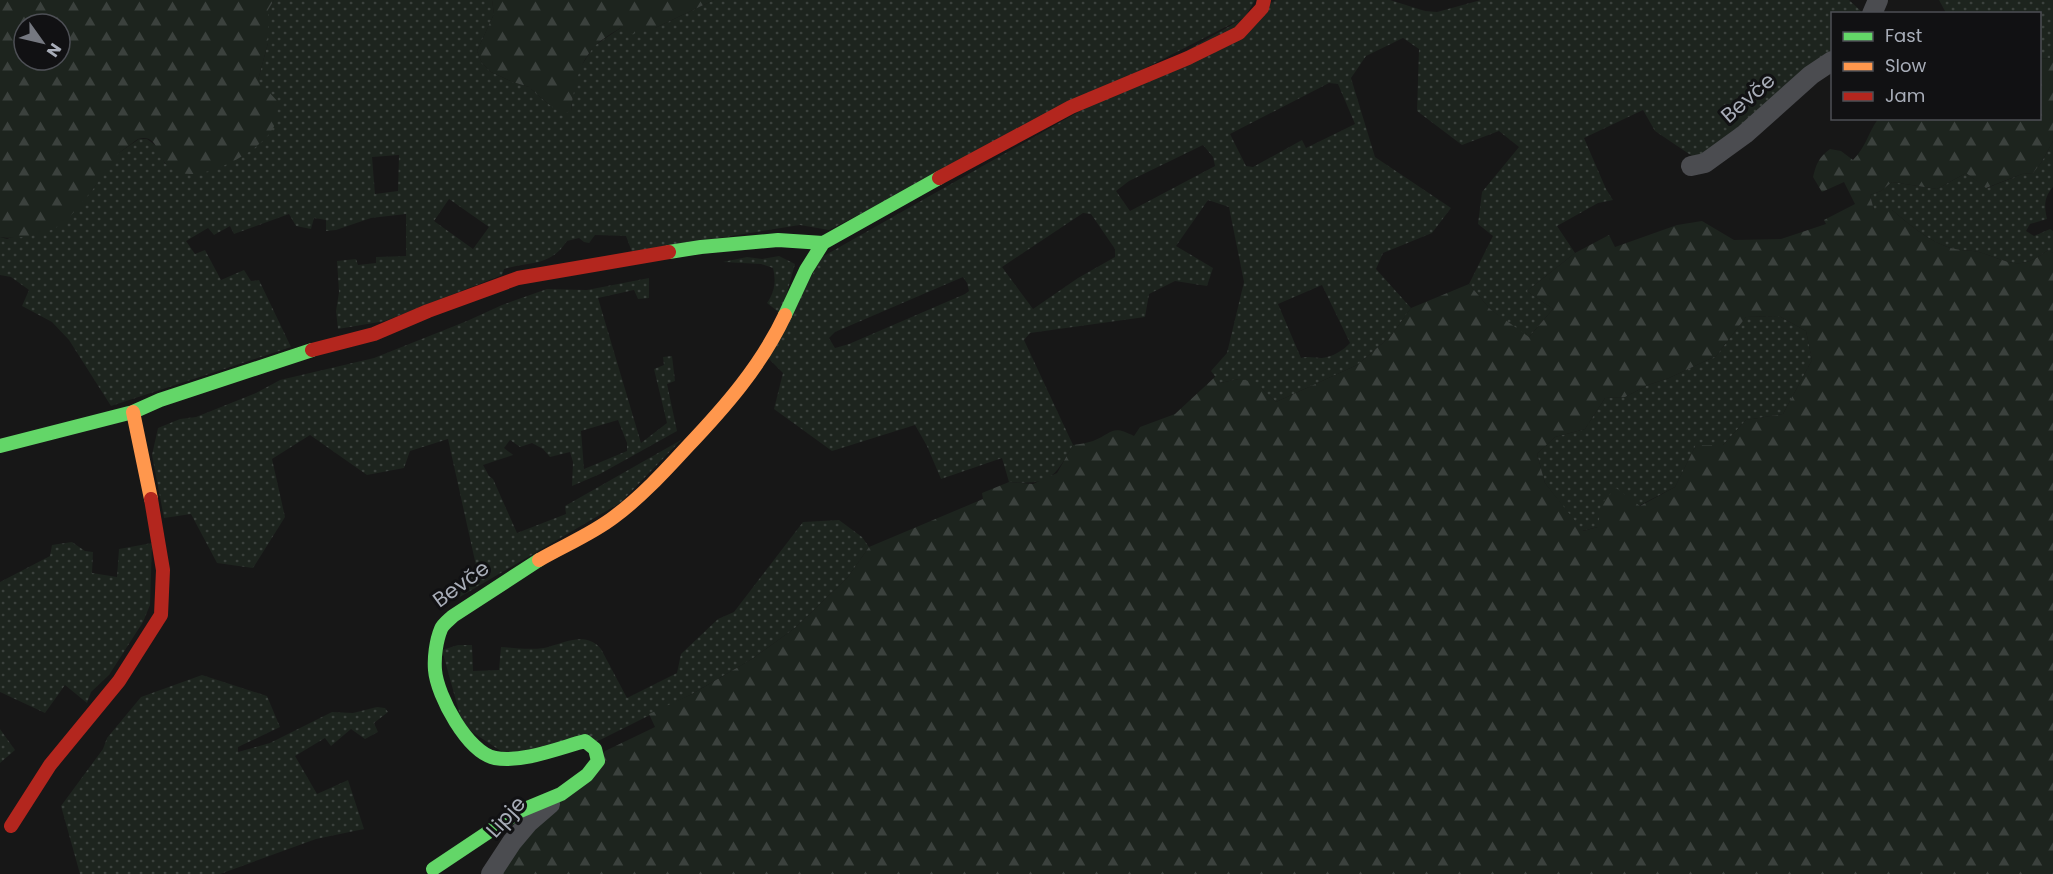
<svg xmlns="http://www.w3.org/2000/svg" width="2053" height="874" viewBox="0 0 2053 874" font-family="Poppins,sans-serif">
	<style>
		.grass { fill: url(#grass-dots); fill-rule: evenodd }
		.forest { fill: url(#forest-firs); fill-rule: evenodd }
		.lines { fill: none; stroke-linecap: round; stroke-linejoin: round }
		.street { stroke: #4b4c50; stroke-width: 20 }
		.fast { stroke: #63d668; stroke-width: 14 }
		.slow { stroke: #ff974d; stroke-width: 14 }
		.jam { stroke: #b3261e; stroke-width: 14 }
		.labels { text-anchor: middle; stroke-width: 6; stroke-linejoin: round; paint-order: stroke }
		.street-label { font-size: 21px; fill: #a8adb8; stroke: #111113 }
	</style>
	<defs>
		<pattern id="grass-dots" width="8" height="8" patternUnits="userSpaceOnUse" patternTransform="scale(1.5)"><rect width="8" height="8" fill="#1d241e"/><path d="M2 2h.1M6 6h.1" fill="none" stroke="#3b413d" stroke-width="1.8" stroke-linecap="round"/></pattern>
		<pattern id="forest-firs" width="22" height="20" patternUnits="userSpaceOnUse" patternTransform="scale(1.5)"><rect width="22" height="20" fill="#1d241e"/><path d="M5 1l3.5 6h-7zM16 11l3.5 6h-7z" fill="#3b413d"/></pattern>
	</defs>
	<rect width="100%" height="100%" fill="#171717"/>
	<path class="grass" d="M274 0H492L494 14 477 51 482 63 491 72 513 82 529 87 547 103 571 111 574 86 580 68 594 46 622 27 655 28 714 0H1255L1245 17 829 230 800 225 632 252 626 236 595 235 589 243 584 242 579 238 567 241C550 267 531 261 504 269L502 275 385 321 338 329 336 311 339 292 337 261 356 259 358 265 376 263V257L406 256V214L371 218 336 230 326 231V220L314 218 311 229 296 226 289 214 234 234 230 226 214 235 208 228 186 241 195 254 205 250 221 280 244 270 251 281 259 280 291 347 111 406 69 340 52 322 22 306 29 290 11 277 0 275V237L7 239 61 224 93 189 113 157 139 139H147L158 147 165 164 258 80 268 43V10ZM399 155 398 191 375 194 372 157ZM449 199 489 227 473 249 434 221Z
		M1276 0H1390L1425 11 1437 12 1481 0H1849L1863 13 1832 14V55L1698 160 1655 131 1643 110 1584 138 1606 189 1613 200 1598 203 1557 226 1575 253 1527 291 1553 309 1528 338 1490 309 1469 284 1493 236 1478 224 1482 192 1519 147 1499 131 1462 145 1417 111 1419 49 1403 38 1366 56 1351 78 1375 157 1451 208 1432 233 1383 253 1376 269 1411 308 1391 336 1357 365 1276 402 1261 388 1239 379 1220 383 1211 371 1227 353 1244 282 1229 207 1208 200 1176 246 1213 268 1207 286 1175 281 1149 294 1145 317 1030 333 1024 340 1073 445C1054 479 1049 485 1009 482L1002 458 941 479 927 446 915 425 832 451 774 409 783 373 767 357 822 257ZM1329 83 1338 84 1355 124 1306 148 1302 140 1253 167 1246 166 1230 134ZM1203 145 1213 157 1215 166 1130 211 1116 191 1129 181ZM1083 213 1091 214 1115 249V257L1078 278 1033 309 1002 267ZM963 277 967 283 969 291 965 294 849 344 835 348 829 338 835 332ZM1322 285 1350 343C1344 350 1332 357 1322 358 1314 358 1309 356 1301 358L1278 304Z
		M1939 0H2053V51L2050 58 2040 59V14L1946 13Z
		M2053 141V187C2044 197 2044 206 2047 219L2030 224 2026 231 2034 236 2050 229 2053 231V253L2048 250C2018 273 2009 261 1979 252 1971 250 1963 251 1955 249 1932 244 1910 225 1892 210H1874L1870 195 1881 191 1892 182 1937 189 1966 173 1987 188 2022 174 2033 173 2041 163Z
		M779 256 795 264 781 314 767 303C775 291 776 282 773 268L761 264 723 262 747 257 762 259Z
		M649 278V298L638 299 634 290 598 298 641 443 667 423 654 369 664 365 663 357 672 356 675 381 667 384 677 431 600 474 572 486 573 462 570 452 550 457 543 449 532 443 520 447 510 440 504 448 513 455 483 465 489 476 493 479 517 533 566 514 565 506 681 440 620 503 453 601 449 598 477 570 448 439 410 451 404 468 367 475 310 435 272 459 285 517 253 568 217 563 191 514 164 518 152 455 158 428 180 419 196 417 256 393 280 380 374 358 467 321 502 305 547 289 587 290ZM618 420 627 443V451L584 469 581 431Z
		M1779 316 1806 331 1812 360 1783 414 1746 420 1723 445H1696L1675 487 1598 527 1582 531 1545 483 1537 454 1555 437 1585 429 1605 398 1625 397 1648 385 1669 378 1716 356 1746 317Z
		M839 520 862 537 869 547 848 577 795 628 752 659 692 694 600 740 507 755 463 726 442 650 458 645H472L473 671 499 670 501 647C515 648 529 650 544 648 562 644 586 630 601 649L627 698 677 673 681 654 718 619 734 612 803 522Z
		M72 542 85 551 93 552 92 573 117 577 119 549 152 543 150 605 143 622 109 675 91 692 87 703 65 685 45 713 0 692V582L50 556 52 545Z
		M202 675 267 696 280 727 238 747V752L270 743 332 712 353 713 377 707 385 708 388 712 374 723 378 732 365 739 351 729 331 746 325 738 295 756 317 794 348 780 364 829 316 839 220 874H80L61 806 103 749 107 738 141 697Z
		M0 729 15 750 0 763Z"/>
	<path class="forest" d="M0 0H274L268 10V43L258 80 278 102C277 109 278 118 275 124 266 149 207 180 182 173 177 171 170 169 166 164 158 156 157 133 138 139 135 141 130 145 127 147 108 160 106 172 93 189 84 200 73 215 62 224 49 234 16 240 0 237ZM24 24H60V60H24Z
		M492 0H714L655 28 632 34 622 27C613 33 601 39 594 47 578 65 574 88 571 111L562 114 547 103 529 87 513 82 491 72 482 63 477 51 494 14Z
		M2053 51V141L2041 163 2033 173 2022 174 1986 188 1966 173 1937 189 1892 182 1881 191 1870 195 1874 210H1892C1910 225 1932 244 1955 249 1963 251 1971 250 1979 252 2009 261 2018 273 2048 250L2053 253V874H495L605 751 655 727 649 714 692 694 752 659 795 628 848 577 869 547 983 499 982 493 1009 482 1033 484 1057 473 1073 445C1080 444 1087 443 1093 441 1113 433 1111 424 1134 436L1140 427 1175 414 1216 376 1220 383 1239 379 1259 383 1261 388 1276 402 1357 365 1391 336 1411 308 1469 284 1490 309 1529 337 1553 309 1527 291 1575 253 1609 235 1615 247 1677 225 1702 221 1734 240 1781 239 1826 224 1824 220 1855 204 1844 182 1822 192 1813 177C1816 164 1819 157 1830 149L1841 151 1853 160C1866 147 1868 133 1878 119L2040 118V59L2050 58ZM1779 316 1806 331 1812 360 1783 414 1746 420 1723 445H1696L1675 487 1640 506 1616 488 1601 504 1598 527 1583 531 1545 483 1537 454 1555 437 1585 429 1605 398 1625 397 1648 385 1669 378 1716 356 1746 317Z"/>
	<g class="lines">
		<path class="street" d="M1872 14 1878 0
			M1691 166 1705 163 1745 134 1811 75 1832 61
			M491 874 512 842 528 823 550 804"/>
		<path class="fast" d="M669 252 701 247 778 240 823 243 939 178
			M785 315 806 270 823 243
			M0 446 133 412 160 400 312 350
			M433 869 520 811 561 794 587 775 598 761 595 749 585 741C559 748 522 763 495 758 468 753 437 696 435 670 434 658 436 641 441 629 443 624 449 620 453 616L539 560"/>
		<path class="slow" d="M133 412 151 499
			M539 560C563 546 592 534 614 517 641 497 664 472 687 447 725 407 761 366 785 315"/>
		<path class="jam" d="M939 178 1071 107 1188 58 1239 33 1262 8 1264 0
			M312 350 374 334 428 311 518 278 669 252
			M11 826 50 765 119 681 161 615 163 570 151 499"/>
	</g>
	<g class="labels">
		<g class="street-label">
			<text transform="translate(1748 98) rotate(-41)" y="7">Bevče</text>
			<text transform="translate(461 584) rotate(-36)" y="7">Bevče</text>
			<text transform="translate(506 817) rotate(-48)" y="7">Lipje</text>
		</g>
	</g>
	<rect x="1831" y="12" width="210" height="108" fill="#111113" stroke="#4d4f55" stroke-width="1.5"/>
	<rect x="1843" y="32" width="30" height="9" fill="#63d668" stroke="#4d4f55" stroke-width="1.5"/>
	<text x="1885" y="42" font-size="18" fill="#a8adb8">Fast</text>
	<rect x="1843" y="62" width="30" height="9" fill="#ff974d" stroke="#4d4f55" stroke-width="1.5"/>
	<text x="1885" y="72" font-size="18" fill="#a8adb8">Slow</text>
	<rect x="1843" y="92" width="30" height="9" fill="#b3261e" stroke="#4d4f55" stroke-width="1.5"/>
	<text x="1885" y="102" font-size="18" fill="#a8adb8">Jam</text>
	<g transform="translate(42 42) rotate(124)"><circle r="28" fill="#111113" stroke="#4d4f55" stroke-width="1.5"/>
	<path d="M0-4.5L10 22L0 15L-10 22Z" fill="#757880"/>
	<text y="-9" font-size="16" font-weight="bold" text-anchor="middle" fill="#a8adb8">N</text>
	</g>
</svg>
